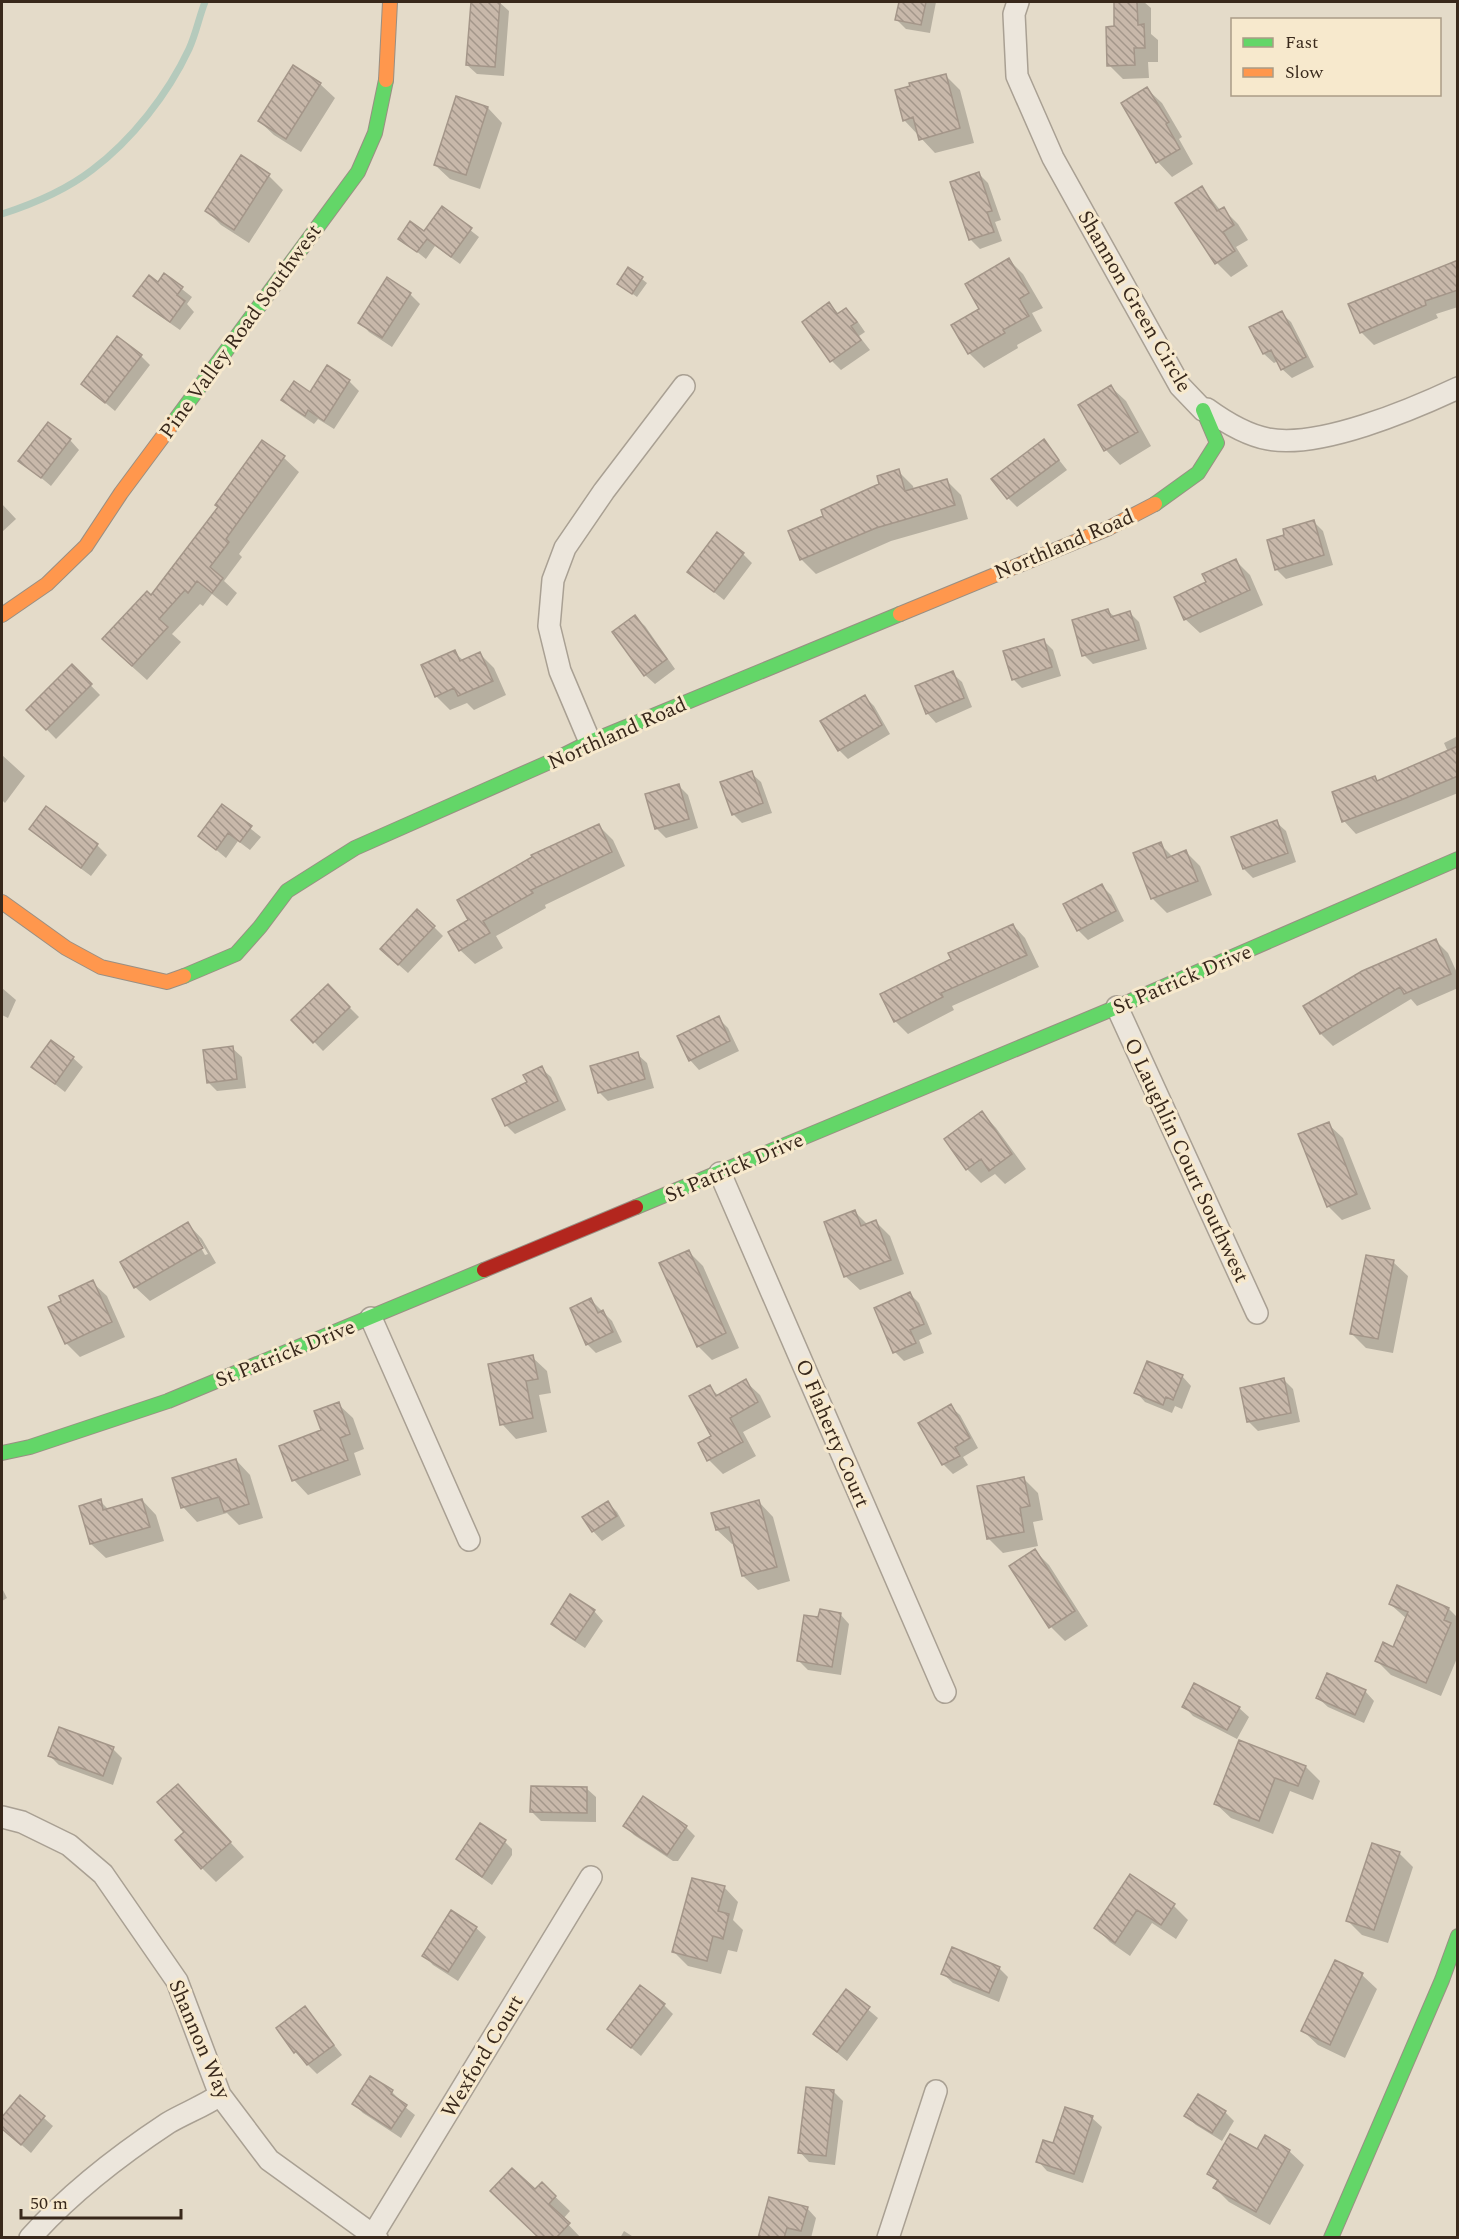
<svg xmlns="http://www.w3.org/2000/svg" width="1459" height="2239" viewBox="0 0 1459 2239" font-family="Spectral,serif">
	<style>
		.shadow { fill: #0003; fill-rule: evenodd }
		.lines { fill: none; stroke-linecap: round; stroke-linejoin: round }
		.stream { stroke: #b5cabc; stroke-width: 7 }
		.building { fill: url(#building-back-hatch); stroke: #a49689; stroke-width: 1.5 }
		.street-casing { stroke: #a9a093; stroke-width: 24 }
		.fast-casing { stroke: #998f83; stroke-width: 16 }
		.slow-casing { stroke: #998f83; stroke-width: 16 }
		.jam-casing { stroke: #998f83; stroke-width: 16 }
		.street { stroke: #ece6dc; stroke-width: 21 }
		.fast { stroke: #63d668; stroke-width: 14 }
		.slow { stroke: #ff974d; stroke-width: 14 }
		.jam { stroke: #b3261e; stroke-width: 14 }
		.labels { text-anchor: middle; stroke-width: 6; stroke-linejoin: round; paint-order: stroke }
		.street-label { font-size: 21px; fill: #38281b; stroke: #f7e9cd }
	</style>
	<defs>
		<pattern id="building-back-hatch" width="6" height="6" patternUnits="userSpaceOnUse" patternTransform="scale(1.5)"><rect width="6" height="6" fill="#c8b8aa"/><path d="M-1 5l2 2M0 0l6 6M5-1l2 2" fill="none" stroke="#a3968a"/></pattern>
	</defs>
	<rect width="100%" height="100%" fill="#e4dbc9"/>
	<path class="shadow" d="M472 2H499L509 11 504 76 477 74 467 65Z
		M900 2H936L930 33 906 29 897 20Z
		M1115 2H1144L1151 8V34L1158 40V62H1148L1149 78 1123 79 1109 65 1116 28Z
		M945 75 960 90 974 143 935 153 904 120Z
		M320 84 335 98 301 152 274 135 259 121Z
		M1147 89 1162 103 1182 137 1179 139 1193 164 1172 177 1158 162 1123 104Z
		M488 108 502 123 480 189 450 179 435 165Z
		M979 174 988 183 1001 220 995 222 1002 241 980 249 971 240 952 183Z
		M269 176 283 190 249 243 221 225 207 211Z
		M1202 188 1221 211 1223 209 1238 224 1248 240 1236 247 1248 266 1231 277 1217 263Z
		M442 208 479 237 460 264 435 246 426 259 400 238 424 233Z
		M1009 260 1023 274 1043 308 1032 313 1042 331 1017 345 1018 348 984 368 969 353 953 326 981 309Z
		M1458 262V307L1436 314 1438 318 1374 345 1361 332Z
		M629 269 647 283 637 297 619 284Z
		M164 275 192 297 187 304 194 312 180 330 144 305 135 296 158 284Z
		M388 279 410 294 420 304 392 347 369 332 360 322Z
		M829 304 839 314 846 310 856 319 865 332 859 336 870 350 841 370 832 361 804 322Z
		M1281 313 1291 322 1314 367 1292 378 1282 369 1278 361 1274 363 1264 354 1251 328Z
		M141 356 150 365 115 411 83 384Z
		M328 367 350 382 359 391 334 429 318 419 314 424 292 409 283 400 310 394Z
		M1111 387 1126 401 1151 446 1120 465 1106 450 1080 405Z
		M70 440 79 450 51 486 20 460Z
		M1044 441 1067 470 1017 507 1008 498Z
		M262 442 284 458 299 472 239 554 242 557 224 581 237 593 227 606 212 594 203 606 200 604 172 634 181 642 147 680 118 654 152 597 220 508Z
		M898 471 913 486 914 490 946 480 961 495 968 519 891 541 816 574 802 560 790 532 825 517 881 485Z
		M2 504 16 519 2 532Z
		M1314 522 1323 531 1333 565 1286 579 1277 570 1269 541 1286 536Z
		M743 554 752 563 724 600 689 572Z
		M1236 561 1250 575 1263 605 1200 633 1185 619 1208 583Z
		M1108 611 1115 617 1130 613 1139 622 1147 649 1093 664 1084 655Z
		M635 617 645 626 675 669 655 684 645 675Z
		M1043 640 1053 650 1061 676 1022 688 1013 679Z
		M454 652 464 661 480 654 494 668 506 695 474 710 467 703 450 710 436 696Z
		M72 666 100 695 56 739 28 710Z
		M952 673 962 682 972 707 936 723 927 713Z
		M865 697 874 706 890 734 848 759 839 750Z
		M1458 736V793L1356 834 1344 821 1334 793 1375 778 1379 782 1448 752 1444 743Z
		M2 755 25 776 5 803 2 800Z
		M751 773 761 782 772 813 742 823 733 814Z
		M679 786 688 795 698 828 666 838 656 828Z
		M222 806 261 837 250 850 238 841 226 858 200 836Z
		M47 808 97 845 107 855 91 876 40 838 31 829Z
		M1276 822 1286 831 1296 862 1253 878 1244 869Z
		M599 826 613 840 625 866 545 905 546 908 496 936 503 948 475 964 460 950 470 921Z
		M1160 844 1173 857 1186 852 1200 866 1212 895 1167 913 1152 898Z
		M1102 886 1111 895 1124 921 1088 940 1078 930Z
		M418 911 443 936 408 973 391 958Z
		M1013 925 1025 938 1039 967 952 1006 954 1010 908 1034 895 1021 953 960Z
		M1436 941 1448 953 1458 975V988L1417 1006 1411 999 1333 1046 1321 1034 1305 1007Z
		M328 986 359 1017 323 1051 293 1020Z
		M2 988 16 1000 8 1018 2 1015Z
		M718 1018 728 1028 739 1051 699 1070 690 1060Z
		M232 1048 242 1057 246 1088 217 1091 208 1082Z
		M637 1054 647 1063 654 1088 608 1101 599 1092Z
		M73 1058 83 1067 65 1092 33 1067Z
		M541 1068 551 1077 566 1110 515 1134 506 1125 529 1083Z
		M982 1113 996 1128 1026 1169 1005 1184 995 1174 981 1183 967 1169Z
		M1328 1124 1343 1138 1371 1209 1342 1220 1328 1206Z
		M855 1212 868 1225 876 1222 890 1236 904 1274 860 1290 845 1276Z
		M188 1224 202 1239 216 1263 150 1301 135 1287ZM196 1239H199L208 1254 205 1255Z
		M689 1252 703 1266 739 1348 712 1360 698 1346Z
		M1393 1262 1408 1276 1393 1353 1366 1348 1351 1333Z
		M92 1282 107 1296 125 1337 80 1357 66 1343Z
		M909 1293 919 1303 932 1334 919 1340 924 1353 904 1361 895 1352Z
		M591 1300 612 1321 622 1342 596 1353 587 1344Z
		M532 1357 547 1371 551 1393 539 1395 547 1432 516 1439 502 1424Z
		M1182 1376 1191 1386 1182 1409 1175 1406 1172 1413 1145 1402 1136 1392Z
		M1283 1379 1293 1389 1300 1422 1258 1431 1249 1422 1241 1389Z
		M745 1381 760 1395 771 1417 743 1432 756 1456 723 1474 709 1460 713 1437 709 1387 719 1396Z
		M338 1404 353 1418 364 1449 354 1453 361 1475 308 1495 294 1480Z
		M950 1406 960 1415 978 1448 963 1457 968 1465 953 1474 944 1465 920 1423Z
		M236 1460 250 1475 263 1518 239 1525 227 1513 197 1522 183 1507Z
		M1024 1479 1038 1493 1043 1520 1033 1522 1038 1546 1003 1553 988 1538Z
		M142 1500 156 1515 164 1541 106 1558 91 1544 100 1501 109 1510Z
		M759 1502 773 1517 790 1581 758 1590 743 1576 735 1543 732 1544 717 1530Z
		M608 1503 617 1512 625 1526 602 1541 593 1531Z
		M1035 1551 1049 1565 1088 1626 1065 1641 1051 1627Z
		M2 1588 7 1598 2 1601Z
		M1390 1604 1449 1609 1458 1618V1656L1441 1696 1391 1675 1376 1660 1394 1648 1407 1619Z
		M594 1611 603 1621 585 1648 562 1633 553 1624Z
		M840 1614 849 1624 841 1675 808 1670 798 1660 819 1619Z
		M1365 1691 1374 1701 1364 1723 1328 1707 1318 1698Z
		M1184 1706 1239 1708 1249 1717 1237 1739 1193 1716Z
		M1240 1742 1306 1767 1320 1781 1313 1800 1290 1791 1273 1834 1231 1818 1216 1804Z
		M113 1749 122 1758 113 1785 59 1765 50 1756Z
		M178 1786 244 1857 216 1882 202 1868 186 1833Z
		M586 1788 596 1797V1822L541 1821 532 1812Z
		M625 1826 686 1827 695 1836 678 1861H673L634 1835Z
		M502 1839 512 1849V1855L492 1885 468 1868 458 1859Z
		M1399 1853 1413 1867 1388 1943 1362 1935 1348 1921Z
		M1131 1876 1174 1906 1188 1920 1176 1939 1152 1923 1130 1956 1110 1942 1096 1928Z
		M724 1887 738 1902 733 1920 743 1930 737 1952 728 1950 721 1974 688 1966 674 1952Z
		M476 1928 486 1937 458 1981 433 1965 424 1955Z
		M1335 1962 1362 1975 1377 1989 1345 2058 1318 2045 1303 2031Z
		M999 1968 1008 1977 999 2002 953 1983 943 1974Z
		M846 1991 878 2018 847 2061 814 2034Z
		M664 2005 673 2014 641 2056 609 2029Z
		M305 2008 342 2055 317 2074 295 2052 278 2029Z
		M833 2091 843 2101 835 2165 809 2162 800 2152Z
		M392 2092 401 2101 400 2103 415 2115 401 2138 363 2113 354 2104Z
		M20 2097 53 2126 31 2153 2 2128V2120Z
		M1225 2112 1234 2121 1222 2141 1196 2125 1186 2116Z
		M1092 2118 1102 2127 1083 2183 1047 2171 1038 2161 1054 2145Z
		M1289 2151 1304 2165 1270 2225 1229 2202 1215 2188 1218 2182 1209 2173Z
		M542 2184 570 2211 563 2219 581 2238H540L535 2191Z
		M807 2208 816 2218 811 2238H759Z
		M624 2231 635 2238H620Z"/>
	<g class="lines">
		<path class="stream" d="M2 214C33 204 66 190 92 170 132 140 168 94 189 49 196 34 199 17 205 2"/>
	</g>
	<path class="building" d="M471 2H500L495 67 466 65Z
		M899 2H926L921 25 895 20Z
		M1114 2H1137L1138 25 1144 24 1145 48H1134L1135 65 1107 66 1106 27 1114 26Z
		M293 65 321 83 286 139 258 121Z
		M946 74 960 128 919 140 913 117 903 121 895 90 910 86 909 83Z
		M1147 87 1169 122 1166 124 1180 149 1156 163 1121 103Z
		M456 96 488 107 466 175 434 165Z
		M241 155 270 174 234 230 205 211Z
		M979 172 992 211 987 212 994 232 969 240 950 182Z
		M1202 186 1217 211 1224 207 1234 225 1223 232 1235 251 1215 264 1175 203Z
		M442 206 472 228 451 257 427 239 417 252 398 239 410 221 424 231Z
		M1009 258 1029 293 1019 299 1029 316 1003 330 1005 333 968 354 951 325 979 309 965 284Z
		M1458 260V290L1425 301 1426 305 1360 333 1348 304Z
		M628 267 643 277 632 294 617 284Z
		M164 273 183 287 177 295 185 301 170 322 133 296 149 275 158 282Z
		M387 277 411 293 382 338 358 323Z
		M829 302 837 314 846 308 857 322 851 326 861 340 830 362 802 322Z
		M1282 311 1306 357 1281 370 1271 350 1263 354 1249 327Z
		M117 336 142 355 105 403 81 384Z
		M327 365 350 380 324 421 308 410 305 416 281 400 294 381 310 392Z
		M1111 385 1138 432 1104 451 1078 405Z
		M48 422 71 439 41 478 18 461Z
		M1044 439 1059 460 1007 499 991 479Z
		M262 440 285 456 226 539 229 542 210 567 223 578 212 593 197 581 188 593 185 590 159 619 168 627 132 666 102 639 147 591 151 595 218 507 215 505Z
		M899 469 905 491 947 479 955 505 876 528 800 560 788 531 823 516 821 510 879 484 877 476Z
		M1314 520 1324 555 1275 570 1267 540 1284 535 1283 529Z
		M717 532 744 553 714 592 687 572Z
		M1236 559 1250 590 1184 620 1174 597 1206 582 1202 574Z
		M1108 609 1111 617 1130 611 1139 640 1082 656 1072 620Z
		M635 615 667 659 644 676 612 632Z
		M1044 639 1052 667 1012 680 1003 651Z
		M455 650 460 661 480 652 493 681 458 696 454 688 435 697 421 665Z
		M72 664 92 684 46 730 26 710Z
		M953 671 964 698 926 714 915 686Z
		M865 695 882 725 838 751 820 721Z
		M1458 746V776L1401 800 1342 822 1332 792 1375 776 1377 781Z
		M752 771 763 803 732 815 720 782Z
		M679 784 689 819 655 829 645 794Z
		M222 804 252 826 240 842 228 833 216 850 198 836Z
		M46 806 98 844 81 868 29 829Z
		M1277 820 1288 853 1243 869 1231 837Z
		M599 824 612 852 531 890 533 893 483 921 490 933 459 951 448 932 468 920 457 900 532 857 531 855Z
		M1161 842 1167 858 1186 850 1198 881 1151 899 1133 853Z
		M1102 884 1116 911 1077 931 1063 904Z
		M417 909 435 926 398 965 380 949Z
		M1013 924 1027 955 941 993 943 997 894 1022 880 994 951 959 948 953Z
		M1436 939 1451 974 1404 994 1400 987 1320 1034 1303 1006 1362 971Z
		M328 984 350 1007 313 1043 291 1020Z
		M719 1016 730 1041 689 1061 677 1036Z
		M51 1040 74 1057 55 1084 31 1067Z
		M233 1046 237 1079 207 1083 203 1050Z
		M638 1052 645 1079 598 1093 590 1066Z
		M542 1066 558 1101 505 1126 492 1099 527 1082 523 1075Z
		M982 1111 1012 1154 989 1171 981 1159 966 1170 944 1139Z
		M1329 1122 1357 1194 1327 1207 1298 1134Z
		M855 1210 861 1226 876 1220 891 1260 844 1277 824 1222Z
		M188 1222 203 1248 134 1288 120 1262Z
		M689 1250 726 1333 697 1347 659 1263Z
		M1366 1255 1394 1260 1378 1339 1350 1334Z
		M93 1280 112 1322 65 1344 48 1307 61 1301 59 1296Z
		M910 1292 924 1324 910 1330 916 1343 893 1353 874 1308Z
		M591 1298 598 1313 603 1310 613 1332 586 1345 570 1308Z
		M533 1355 538 1379 526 1381 533 1418 500 1425 488 1364Z
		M1147 1361 1183 1375 1173 1400 1166 1397 1163 1405 1134 1393Z
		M1284 1378 1291 1413 1247 1422 1240 1388Z
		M746 1379 758 1402 730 1418 743 1442 707 1461 698 1443 711 1436 689 1396 710 1385 716 1396Z
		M339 1402 350 1434 340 1438 348 1460 292 1481 279 1446 321 1430 314 1411Z
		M951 1404 970 1438 955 1447 960 1456 942 1465 918 1423Z
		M236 1459 249 1504 224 1512 219 1497 181 1508 172 1478Z
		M1024 1477 1030 1506 1020 1508 1024 1532 987 1539 977 1486Z
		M101 1499 103 1510 142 1499 150 1527 90 1544 79 1506Z
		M759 1500 777 1567 742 1576 729 1527 716 1530 711 1513Z
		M608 1501 617 1516 592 1532 582 1517Z
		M1035 1549 1075 1611 1049 1628 1009 1566Z
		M1397 1585 1449 1608 1444 1620 1451 1623 1426 1683 1375 1661 1383 1642 1393 1647 1408 1612 1389 1604Z
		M570 1594 595 1610 575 1640 551 1624Z
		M820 1609 841 1613 832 1667 797 1661 804 1615 818 1617Z
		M1327 1673 1366 1690 1355 1715 1316 1698Z
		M1194 1683 1240 1707 1227 1730 1182 1707Z
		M59 1727 114 1747 103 1776 48 1756Z
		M1239 1740 1306 1766 1298 1786 1275 1778 1259 1821 1214 1804Z
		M178 1784 231 1842 201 1869 175 1840 184 1832 157 1802Z
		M531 1786 587 1787V1813L530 1812Z
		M643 1796 687 1826 667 1855 623 1826Z
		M480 1823 506 1840 482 1877 456 1859Z
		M1372 1843 1400 1852 1374 1930 1346 1921Z
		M1130 1874 1175 1904 1161 1925 1137 1910 1115 1943 1094 1928Z
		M692 1878 725 1886 718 1911 729 1914 723 1939 713 1936 707 1961 672 1952Z
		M451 1910 477 1927 448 1972 422 1956Z
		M952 1947 1000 1967 989 1993 941 1974Z
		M1335 1960 1363 1973 1330 2045 1301 2031Z
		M640 1985 665 2004 631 2048 607 2029Z
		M846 1989 870 2007 837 2052 813 2034Z
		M305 2006 334 2045 307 2065 296 2051 294 2053 276 2028Z
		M370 2076 393 2090 391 2094 407 2105 391 2129 352 2104Z
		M806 2087 834 2090 826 2156 798 2153Z
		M1198 2094 1226 2111 1212 2133 1184 2116Z
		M20 2095 45 2116 21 2145 2 2129V2117Z
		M1065 2107 1093 2116 1074 2174 1036 2162 1043 2140 1053 2143Z
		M1230 2134 1257 2149 1265 2135 1290 2150 1256 2212 1213 2188 1218 2180 1207 2174Z
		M512 2168 535 2189 542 2182 556 2196 549 2204 570 2223 556 2238H539L490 2191Z
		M769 2197 808 2207 801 2231 787 2228 784 2238H758Z"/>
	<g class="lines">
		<g class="street-casing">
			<path id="street" d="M1018 2 1014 14 1017 76 1053 158 1180 386 1203 410 1207 409C1225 422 1246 435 1268 439 1319 449 1411 410 1458 388
				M590 742 560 671 549 626 553 580 565 548 604 491 684 386
				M1117 1007 1257 1313
				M720 1173 945 1692
				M371 1318 469 1540
				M2 1817 22 1822 69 1845 103 1874 177 1981 220 2095 269 2160 377 2238
				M373 2235 591 1877
				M30 2238C70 2193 118 2156 168 2123 185 2113 204 2106 220 2095
				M888 2238 936 2091"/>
		</g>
		<g class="fast-casing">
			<path id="fast" d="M173 423 358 172 375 133 386 80
				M1155 504 1198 473 1217 443 1203 410
				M184 976 236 954 260 927 287 891 355 848 554 760 590 742 900 614
				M636 1207 1117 1007 1458 859
				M2 1453 30 1447 168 1401 484 1270
				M1331 2238 1442 1980 1458 1936"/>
		</g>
		<g class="slow-casing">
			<path id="slow" d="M386 80 390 2
				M900 614 1109 528 1155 504
				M2 615 47 584 86 546 121 493 173 423
				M2 902 66 948 101 967 167 982 184 976"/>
		</g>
		<g class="jam-casing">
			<path id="jam" d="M484 1270 636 1207"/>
		</g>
		<use href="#street" class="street"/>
		<use href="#fast" class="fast"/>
		<use href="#slow" class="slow"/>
		<use href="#jam" class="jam"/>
	</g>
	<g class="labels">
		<g class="street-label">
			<text transform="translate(1135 301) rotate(60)" y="7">Shannon Green Circle</text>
			<text transform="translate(240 331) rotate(-54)" y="7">Pine Valley Road Southwest</text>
			<text transform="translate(1064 544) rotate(-23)" y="7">Northland Road</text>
			<text transform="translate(617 733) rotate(-24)" y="7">Northland Road</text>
			<text transform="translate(1182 979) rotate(-23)" y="7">St Patrick Drive</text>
			<text transform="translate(1187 1160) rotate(65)" y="7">O Laughlin Court Southwest</text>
			<text transform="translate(734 1167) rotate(-23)" y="7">St Patrick Drive</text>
			<text transform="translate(285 1353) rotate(-22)" y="7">St Patrick Drive</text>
			<text transform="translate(833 1433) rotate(67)" y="7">O Flaherty Court</text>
			<text transform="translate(200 2039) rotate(67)" y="7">Shannon Way</text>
			<text transform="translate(482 2056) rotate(-59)" y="7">Wexford Court</text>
		</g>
	</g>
	<rect width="1459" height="2239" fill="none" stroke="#38281b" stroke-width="6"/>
	<rect x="1231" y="18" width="210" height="78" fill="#f7e9cd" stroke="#ab9c86" stroke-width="1.5"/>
	<rect x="1243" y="38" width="30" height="9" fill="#63d668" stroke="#ab9c86" stroke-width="1.5"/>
	<text x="1285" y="48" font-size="18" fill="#38281b">Fast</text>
	<rect x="1243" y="68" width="30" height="9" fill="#ff974d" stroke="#ab9c86" stroke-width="1.5"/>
	<text x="1285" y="78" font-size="18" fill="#38281b">Slow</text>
	<path d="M21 2209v9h160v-9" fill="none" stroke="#38281b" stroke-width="3"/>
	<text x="30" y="2209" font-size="18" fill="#38281b" stroke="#f7e9cd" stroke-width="4.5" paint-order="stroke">50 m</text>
</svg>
